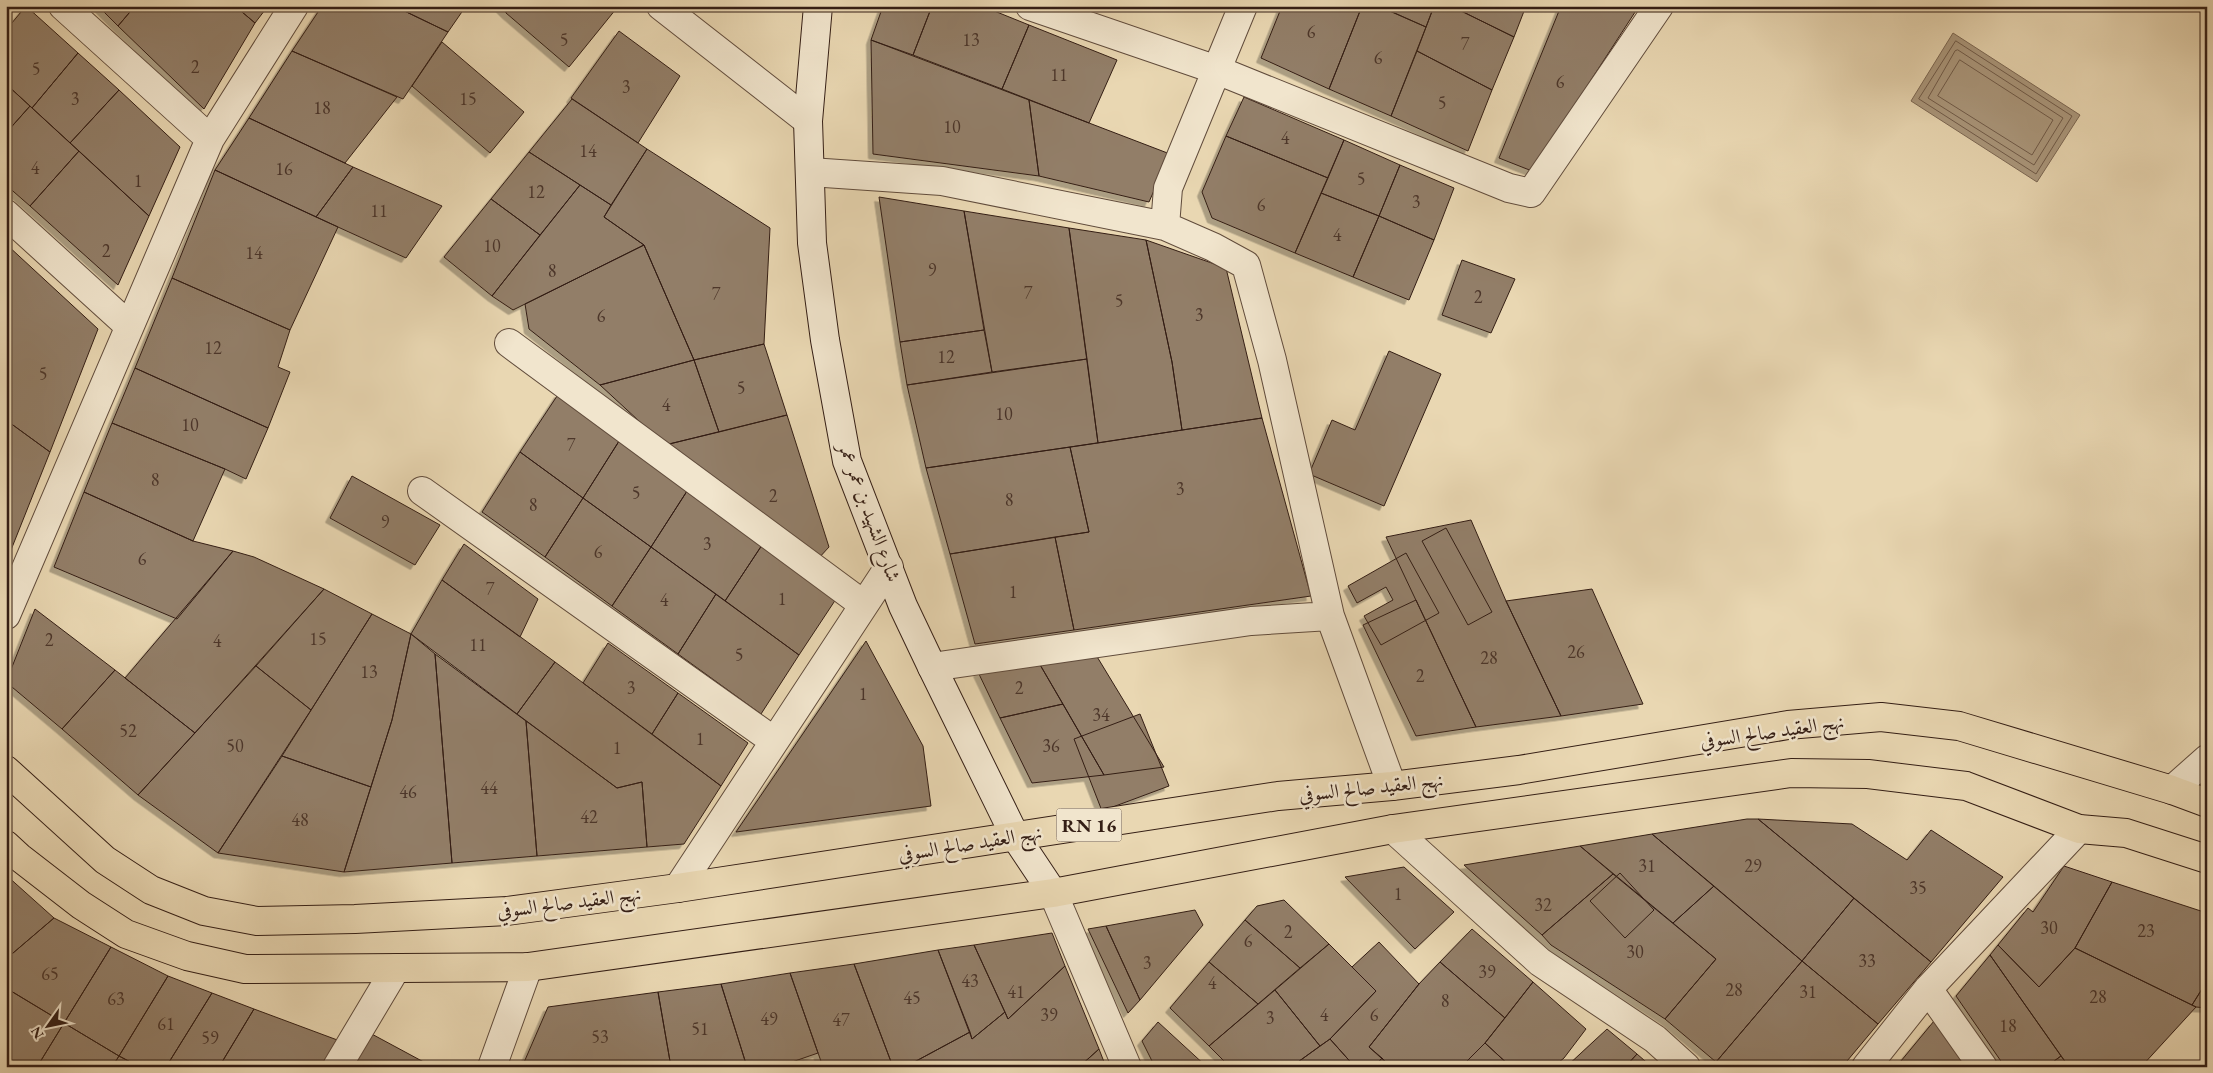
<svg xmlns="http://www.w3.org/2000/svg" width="2213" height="1073" viewBox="0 0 2213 1073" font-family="'EB Garamond',Amiri,serif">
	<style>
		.water { fill: #ab987d; stroke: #7b6753 }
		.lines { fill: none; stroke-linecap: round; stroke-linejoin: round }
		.shore { stroke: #705b49; stroke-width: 1 }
		.building { fill: #927e67; stroke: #341e15; filter: url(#shadow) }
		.street-casing { stroke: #614c3c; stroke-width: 30 }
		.secondary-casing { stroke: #341e15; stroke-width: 30 }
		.primary-casing { stroke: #341e15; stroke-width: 30 }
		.street { stroke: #f1e5cd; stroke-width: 28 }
		.secondary { stroke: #f1e5cd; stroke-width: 28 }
		.primary { stroke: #e9d7b2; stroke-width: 28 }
		.labels { text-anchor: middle; stroke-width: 5; stroke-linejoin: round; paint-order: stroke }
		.number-label { font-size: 18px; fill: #4c362a }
		.shield { fill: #f1e5cd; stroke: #6d5a4c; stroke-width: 1 }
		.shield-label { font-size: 19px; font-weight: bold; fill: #341e15 }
		.street-label { font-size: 20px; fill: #341e15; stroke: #f1e5cd }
	</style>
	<defs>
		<filter id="shadow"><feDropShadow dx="-4.5" dy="4.5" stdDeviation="0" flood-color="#0004"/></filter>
	</defs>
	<rect width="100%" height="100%" fill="#e9d7b2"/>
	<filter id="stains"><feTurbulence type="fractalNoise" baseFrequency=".004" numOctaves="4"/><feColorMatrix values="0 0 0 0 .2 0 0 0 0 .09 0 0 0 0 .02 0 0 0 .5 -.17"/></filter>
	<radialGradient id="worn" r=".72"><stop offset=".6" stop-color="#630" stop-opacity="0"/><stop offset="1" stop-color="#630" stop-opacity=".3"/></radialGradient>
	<path class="water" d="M1953 33 2080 115 2037 182 1911 101Z"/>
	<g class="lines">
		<path class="shore" d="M1956 41 2072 116 2036 174 1919 99Z
			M1958 50 2063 118 2034 165 1928 98 1955 51Z
			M1960 60 2053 120 2032 155 1938 96Z"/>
	</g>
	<path class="building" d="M26 6 78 53 32 108 6 84V30Z
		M98 6H135L118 26Z
		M135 6H235L255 23 204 109 118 26Z
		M235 6H268L255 23Z
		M322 6H394L448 32 403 99 292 51Z
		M394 6H466L448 32Z
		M499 6H512L506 13Z
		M512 6H613L616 9 569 67 506 13Z
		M883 6H932L913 55 871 40Z
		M932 6H982L1029 25 1002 89 913 55Z
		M1282 6H1362L1329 89 1261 58Z
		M1362 6H1378L1426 27 1391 116 1329 89Z
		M1379 6H1434L1426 27Z
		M1434 6H1451L1514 37 1492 90 1417 51Z
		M1451 6H1526L1514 37Z
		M1561 6H1639L1532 171 1499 158Z
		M1029 25 1117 60 1089 123 1002 89Z
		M619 31 680 76 638 143 571 98Z
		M871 40 1029 100 1039 176 873 154Z
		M442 42 524 112 490 153 412 86Z
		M292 51 397 97 345 163 249 118Z
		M1417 51 1492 90 1468 151 1391 116Z
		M78 53 119 90 70 143 32 108Z
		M6 84 30 106 6 133Z
		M119 90 180 147 149 216 70 143Z
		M1244 97 1344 140 1328 178 1226 136Z
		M572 99 647 149 611 205 529 152Z
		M1029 100 1170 154 1149 202 1039 176Z
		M30 106 79 151 30 206 6 185V133Z
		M249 118 353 167 316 217 215 170Z
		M1226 136 1328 178 1295 253 1212 218 1202 192Z
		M1344 140 1400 165 1379 216 1321 193Z
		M647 149 770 228 764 344 694 360 644 245 604 217Z
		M79 151 149 216 118 285 30 206Z
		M529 152 580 185 540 235 491 199Z
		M1400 165 1454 188 1434 240 1379 216Z
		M353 167 442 206 406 258 316 217Z
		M215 170 338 227 290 330 172 278Z
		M580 185 611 205 604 217 644 245 513 310 492 296Z
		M1321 193 1379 216 1353 277 1295 253Z
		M879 197 964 211 984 330 900 342Z
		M491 199 540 235 492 296 444 257Z
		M964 211 1069 228 1087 359 992 372Z
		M1379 216 1434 240 1409 300 1353 277Z
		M1069 228 1146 240 1172 362 1182 430 1098 443Z
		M1146 240 1226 268 1262 418 1182 430 1172 362Z
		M6 244 98 329 50 452 6 420Z
		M644 245 694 360 600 385 529 329 525 304Z
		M1462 260 1515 279 1491 333 1442 315Z
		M172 278 290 330 278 367 290 372 268 428 135 368Z
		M984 330 992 372 907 385 900 342Z
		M764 344 787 415 719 432 694 360Z
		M1389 351 1441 374 1384 506 1309 474 1332 420 1355 430Z
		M1087 359 1098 443 926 468 907 385Z
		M694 360 719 432 665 445 600 385Z
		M135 368 268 428 246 479 225 469 112 423Z
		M559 393 621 438 583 498 520 452Z
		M787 415 829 547 817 560 665 445Z
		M1262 418 1311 596 1074 630 1055 537 1089 532 1070 447Z
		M6 420 50 452 11 550 6 546Z
		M112 423 225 469 193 541 84 492Z
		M621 438 689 488 651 547 583 498Z
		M1070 447 1089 532 950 554 926 468Z
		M520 452 583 498 545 557 482 512Z
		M352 476 440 525 415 565 330 518Z
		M689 488 764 542 725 601 651 547Z
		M84 492 193 541 233 551 177 619 54 567Z
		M583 498 651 547 612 606 545 557Z
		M1471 520 1506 601 1561 716 1476 727 1386 537Z
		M1446 528 1492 612 1468 625 1422 541Z
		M1055 537 1074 630 975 644 950 554Z
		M764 542 838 596 799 655 725 601Z
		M464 544 538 599 520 637 442 580Z
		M6 546 11 550 6 563Z
		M651 547 716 594 678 654 612 606Z
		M233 551 254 557 324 589 195 733 125 678Z
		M1406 553 1439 613 1381 645 1364 616 1393 600 1386 587 1357 603 1348 586Z
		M442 580 555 662 517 714 411 634Z
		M324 589 372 614 311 710 256 666Z
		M1592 589 1643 704 1561 716 1506 601Z
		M716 594 799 655 761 714 678 654Z
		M1416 600 1476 727 1416 736 1363 625Z
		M35 609 115 670 62 729 6 682Z
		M372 614 411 634 392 720 371 787 282 756Z
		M411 634 435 654 452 863 344 872 392 720Z
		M866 641 923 746 931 806 736 832Z
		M608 643 678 693 652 734 583 683Z
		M435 654 526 721 537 856 452 863Z
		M1096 655 1164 767 1104 775 1039 663Z
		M555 662 721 786 684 844 647 847 642 782 617 788 517 714Z
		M1039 663 1063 704 1000 718 978 672Z
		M256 666 311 710 218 853 138 795Z
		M115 670 195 733 138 795 62 729Z
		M678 693 748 743 721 786 652 734Z
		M1063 704 1104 775 1032 783 1000 718Z
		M1140 714 1169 786 1102 811 1074 739Z
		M526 721 617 788 642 782 647 847 537 856Z
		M282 756 371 787 344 872 218 853Z
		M1747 819H1758L1854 898 1802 961 1652 834Z
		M1758 819 1852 824 1907 860 1931 830 2003 877 1931 962Z
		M1652 834 1714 886 1673 923 1580 846Z
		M1580 846 1613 874 1542 935 1464 865Z
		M2064 866 2112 882 2075 948 2039 987 1998 945 2028 908 2033 912Z
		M1404 867 1454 912 1415 949 1345 877Z
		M1620 873 1654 910 1625 938 1590 901Z
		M1613 874 1716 959 1665 1019 1551 945 1542 935Z
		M6 875 54 918 6 959Z
		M2112 882 2207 913V981L2192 1005 2075 948Z
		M1714 886 1802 961 1716 1062 1665 1019 1716 959 1673 923Z
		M1854 898 1931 962 1878 1024 1802 961Z
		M1284 900 1329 944 1300 968 1245 920 1257 906Z
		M1195 910 1203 925 1140 1000 1106 926Z
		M54 918 111 947 64 1023 6 988V959Z
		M1245 920 1300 968 1258 1004 1209 962Z
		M1106 926 1140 1000 1128 1013 1088 929Z
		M1472 929 1533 982 1505 1018 1440 962Z
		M1052 933 1065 966 1008 1019 974 945Z
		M1379 942 1419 984 1369 1047 1382 1058 1374 1067H1355L1330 1039 1376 991 1352 967Z
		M1329 944 1376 991 1330 1039 1320 1046 1275 990Z
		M974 945 1005 1012 972 1039 938 950Z
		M1998 945 2039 987 2075 948 2196 1007 2141 1067H2069L1990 955Z
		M111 947 168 976 119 1056 64 1023Z
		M938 950 970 1032 905 1067H893L854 964Z
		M1990 955 2061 1056 2046 1067H2005L1956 996Z
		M1802 961 1878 1024 1842 1067H1721L1716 1062Z
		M1209 962 1258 1004 1209 1046 1170 1008Z
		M1440 962 1505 1018 1485 1043 1461 1067H1391L1369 1047 1419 984Z
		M854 964 893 1067H823L790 973Z
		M1065 966 1099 1049 1079 1067H905L970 1032 972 1039 1005 1012 1008 1019Z
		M790 973 818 1053 792 1062 794 1067H747L721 984Z
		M168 976 212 993 166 1067H140L119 1056Z
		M2207 981V1008L2196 1007 2192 1005Z
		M1533 982 1586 1029 1564 1058 1553 1067H1511L1485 1043Z
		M721 984 747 1067H671L658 992Z
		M6 988 64 1023 37 1067H6Z
		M1275 990 1320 1046 1291 1067H1230L1209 1046Z
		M658 992 671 1067H522L548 1007Z
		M212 993 254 1009 219 1067H166Z
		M254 1009 340 1041 325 1067H219Z
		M1934 1021 1966 1067H1896Z
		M1158 1022 1207 1067H1155L1142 1041Z
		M64 1023 119 1056 112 1067H37Z
		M1607 1029 1637 1054 1625 1067H1566Z
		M368 1032 433 1067H347Z
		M1330 1039 1355 1067H1291Z
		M1485 1043 1511 1067H1461Z
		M1099 1049 1106 1067H1079Z
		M1637 1054 1652 1067H1625Z
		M119 1056 140 1067H112Z
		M2061 1056 2069 1067H2046Z
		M1382 1058 1391 1067H1374Z"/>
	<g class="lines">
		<g class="street-casing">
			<path id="street" d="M63 6 210 139
				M661 6 808 121
				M1030 6 1217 70 1509 188 1531 193 1659 6
				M1243 6 1168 188 1165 226 1213 247 1246 265 1272 360 1330 616
				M810 172 942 181 1165 226
				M6 214 129 326
				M509 343 864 605
				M422 491 774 741
				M6 615 210 139 294 6
				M932 667 1251 621 1330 616 1392 786
				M2172 790 2207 759
				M1393 829 1540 962 1655 1039 1686 1067
				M678 888 889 567
				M1053 893 1127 1067
				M1928 989 1983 1067
				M337 1067 396 968
				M492 1067 528 967
				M1866 1067 1928 989 2079 829"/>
		</g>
		<g class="secondary-casing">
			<path id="secondary" d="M818 6 808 121 812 243 825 340 847 461 903 606 932 667 1015 836 1053 893"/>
		</g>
		<g class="primary-casing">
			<path id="primary" d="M6 770 105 860 151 890 204 911 257 921 355 919 507 911 678 888 1278 796 1392 786 1519 770 1788 725 1881 717 1959 726 2172 790 2207 803
				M6 845 19 857 81 905 126 934 187 956 245 969 528 967 1053 893 1393 829 1791 773 1868 774 1966 786 2079 829 2126 833 2207 859"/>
		</g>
		<use href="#street" class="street"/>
		<use href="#secondary" class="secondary"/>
		<use href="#primary" class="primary"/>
	</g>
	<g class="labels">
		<g class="number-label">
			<text x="1311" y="38">6</text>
			<text x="564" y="46">5</text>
			<text x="971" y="46">13</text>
			<text x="1465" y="50">7</text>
			<text x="1378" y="64">6</text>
			<text x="195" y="73">2</text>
			<text x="36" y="75">5</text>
			<text x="1059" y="81">11</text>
			<text x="1560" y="88">6</text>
			<text x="626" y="93">3</text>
			<text x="75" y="105">3</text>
			<text x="468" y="105">15</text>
			<text x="1442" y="109">5</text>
			<text x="322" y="114">18</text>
			<text x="952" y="133">10</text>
			<text x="1285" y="144">4</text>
			<text x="588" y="157">14</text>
			<text x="35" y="174">4</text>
			<text x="284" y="175">16</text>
			<text x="1361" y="185">5</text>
			<text x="138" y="187">1</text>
			<text x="536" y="198">12</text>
			<text x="1416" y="208">3</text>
			<text x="1261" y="211">6</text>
			<text x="379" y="217">11</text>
			<text x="1337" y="241">4</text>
			<text x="492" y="252">10</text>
			<text x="106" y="257">2</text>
			<text x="254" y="259">14</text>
			<text x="932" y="276">9</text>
			<text x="552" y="277">8</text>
			<text x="1028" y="299">7</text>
			<text x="716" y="300">7</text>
			<text x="1478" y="303">2</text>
			<text x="1119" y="307">5</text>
			<text x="1199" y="321">3</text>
			<text x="601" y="322">6</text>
			<text x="213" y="354">12</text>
			<text x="946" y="363">12</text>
			<text x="43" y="380">5</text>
			<text x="741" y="394">5</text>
			<text x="666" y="411">4</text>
			<text x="1004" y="420">10</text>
			<text x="190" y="431">10</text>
			<text x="571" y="451">7</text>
			<text x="155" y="486">8</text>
			<text x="1180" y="495">3</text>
			<text x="636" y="499">5</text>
			<text x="773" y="502">2</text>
			<text x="1009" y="506">8</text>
			<text x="533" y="511">8</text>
			<text x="385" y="528">9</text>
			<text x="707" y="550">3</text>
			<text x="598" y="558">6</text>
			<text x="142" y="565">6</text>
			<text x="490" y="595">7</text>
			<text x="1013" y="598">1</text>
			<text x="782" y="605">1</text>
			<text x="664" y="606">4</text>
			<text x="318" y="645">15</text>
			<text x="49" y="646">2</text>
			<text x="217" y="647">4</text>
			<text x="478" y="651">11</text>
			<text x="1576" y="658">26</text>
			<text x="739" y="661">5</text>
			<text x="1489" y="664">28</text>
			<text x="369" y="678">13</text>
			<text x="1420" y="682">2</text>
			<text x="631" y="694">3</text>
			<text x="1019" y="694">2</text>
			<text x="863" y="700">1</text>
			<text x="1101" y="721">34</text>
			<text x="128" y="737">52</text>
			<text x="700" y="745">1</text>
			<text x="235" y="752">50</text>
			<text x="1051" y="752">36</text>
			<text x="617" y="754">1</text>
			<text x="489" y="794">44</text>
			<text x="408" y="798">46</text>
			<text x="589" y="823">42</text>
			<text x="300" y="826">48</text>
			<text x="1647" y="872">31</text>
			<text x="1753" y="872">29</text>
			<text x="1918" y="894">35</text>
			<text x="1398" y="900">1</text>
			<text x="1543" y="911">32</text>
			<text x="2049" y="934">30</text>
			<text x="2146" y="937">23</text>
			<text x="1288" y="938">2</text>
			<text x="1248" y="947">6</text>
			<text x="1635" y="958">30</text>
			<text x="1867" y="967">33</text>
			<text x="1147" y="969">3</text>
			<text x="1487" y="978">39</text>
			<text x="50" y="980">65</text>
			<text x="970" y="987">43</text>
			<text x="1212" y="989">4</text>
			<text x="1734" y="996">28</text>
			<text x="1016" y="998">41</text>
			<text x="1808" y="998">31</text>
			<text x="2098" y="1003">28</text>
			<text x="912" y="1004">45</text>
			<text x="116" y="1005">63</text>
			<text x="1445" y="1007">8</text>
			<text x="1049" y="1021">39</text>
			<text x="1324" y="1021">4</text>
			<text x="1374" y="1021">6</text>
			<text x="1270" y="1024">3</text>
			<text x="769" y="1025">49</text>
			<text x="841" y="1026">47</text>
			<text x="166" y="1030">61</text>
			<text x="2008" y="1032">18</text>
			<text x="700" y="1035">51</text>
			<text x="600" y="1043">53</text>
			<text x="210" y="1044">59</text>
		</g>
		<rect class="shield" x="1056.5" y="808.5" width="65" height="33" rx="4"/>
		<g class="shield-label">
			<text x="1089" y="832">RN 16</text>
		</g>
		<g class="street-label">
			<text transform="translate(870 512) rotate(70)" y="7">شارع الشهيد بن عمر عمر</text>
			<text transform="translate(1772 731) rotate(-8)" y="7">نهج العقيد صالح السوفي</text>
			<text transform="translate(1371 787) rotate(-6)" y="7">نهج العقيد صالح السوفي</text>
			<text transform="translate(970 843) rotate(-9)" y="7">نهج العقيد صالح السوفي</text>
			<text transform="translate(569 902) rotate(-7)" y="7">نهج العقيد صالح السوفي</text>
		</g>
	</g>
	<rect width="2213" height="1073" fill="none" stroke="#e9d7b2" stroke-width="25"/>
	<rect x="8" y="8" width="2198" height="1058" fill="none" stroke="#341e15" stroke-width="2.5"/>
	<rect x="12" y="12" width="2188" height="1048" fill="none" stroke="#341e15"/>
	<g transform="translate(48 1026) rotate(237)" stroke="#f1e5cd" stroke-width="4" paint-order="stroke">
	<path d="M0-4L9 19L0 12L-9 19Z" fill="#341e15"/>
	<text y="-8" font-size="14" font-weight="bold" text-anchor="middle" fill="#341e15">N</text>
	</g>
	<rect width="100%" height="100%" filter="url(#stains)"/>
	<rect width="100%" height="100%" fill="url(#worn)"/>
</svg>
